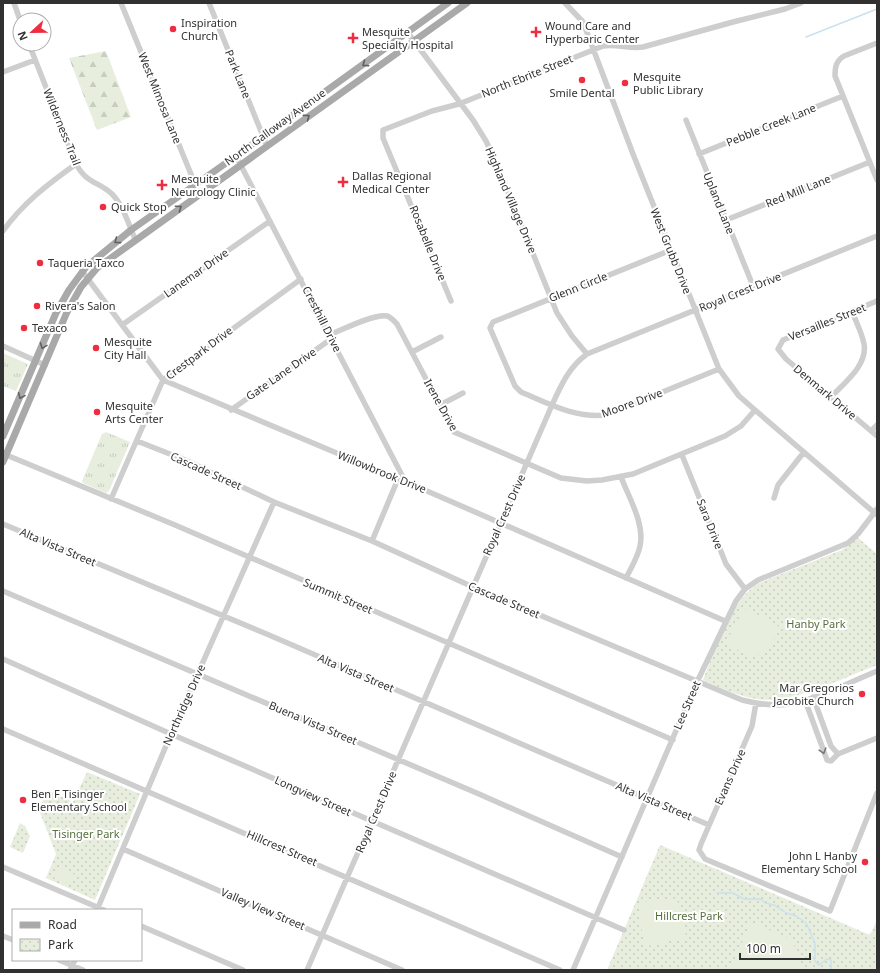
<svg xmlns="http://www.w3.org/2000/svg" width="880" height="973" viewBox="0 0 880 973" font-family="'Noto Sans',sans-serif">
	<style>
		.grass { fill: url(#grass-tufts) }
		.forest { fill: url(#forest-firs) }
		.park { fill: url(#park-dots) }
		.pitch { fill: #e7eede }
		.lines { fill: none; stroke-linecap: round; stroke-linejoin: round }
		.stream { stroke: #cae1ef; stroke-width: 1.5 }
		.minor { stroke: #cecece; stroke-width: 5.5 }
		.major { stroke: #a9a9a9; stroke-width: 7 }
		.oneway { stroke: #616161 }
		.oneway2 { stroke: #787878 }
		.poi-dot { fill: #ef2c40; stroke: #fff; stroke-width: 1.5 }
		.labels { text-anchor: middle; stroke-width: 4; stroke-linejoin: round; paint-order: stroke }
		.poi-label { font-size: 11px; fill: #313131; stroke: #fff; text-anchor: start }
		.street-label { font-size: 11px; fill: #313131; stroke: #fff }
		.park-label { font-size: 11px; fill: #55703b; stroke: #fff }
	</style>
	<defs>
		<pattern id="grass-tufts" width="24" height="20" patternUnits="userSpaceOnUse"><rect width="24" height="20" fill="#e7eede"/><path d="M3 7l-1-3M5 7V3M7 7l1-3M15 17l-1-3M17 17v-4M19 17l1-3" fill="none" stroke="#c7cdbf"/></pattern>
		<pattern id="forest-firs" width="22" height="20" patternUnits="userSpaceOnUse"><rect width="22" height="20" fill="#e7eede"/><path d="M5 1l3.5 6h-7zM16 11l3.5 6h-7z" fill="#c7cdbf"/></pattern>
		<pattern id="park-dots" width="8" height="8" patternUnits="userSpaceOnUse"><rect width="8" height="8" fill="#e7eede"/><path d="M2 2h.1M6 6h.1" fill="none" stroke="#c7cdbf" stroke-width="1.8" stroke-linecap="round"/></pattern>
	</defs>
	<rect width="100%" height="100%" fill="#fff"/>
	<path class="grass" d="M3 353 28 364 16 391 3 386Z
		M106 432 130 442 109 491 106 493 83 483 82 481 102 434Z"/>
	<path class="forest" d="M106 51 131 117 97 130 69 58Z"/>
	<path class="park" d="M857 537 877 554V665C845 677 791 705 757 699 738 696 720 688 703 680 716 648 729 602 759 583L842 550Z
		M87 772 140 794 95 900 46 878 56 854 39 810 48 790 73 802Z
		M20 823 25 826 30 836 23 853 10 847Z
		M660 845 870 935 877 920V970H607Z"/>
	<path class="pitch" d="M748 609 781 628 766 652 750 657 726 643 743 610Z
		M58 867 76 875 71 885 53 877Z
		M673 898 681 905 686 937 682 940 679 939 648 946 644 942 641 925V902Z
		M751 922 792 940 804 970H730Z"/>
	<g class="lines">
		<path class="stream" d="M806 37 877 9
			M717 893H733L744 899H761L765 903 774 905 786 913 796 916 806 923 815 943V961L819 965 827 959 831 960V970"/>
		<path class="minor" d="M14 3 20 20
			M121 3 195 184 200 193
			M209 3 267 146
			M565 3 583 22 633 154 719 369 739 396 755 410 877 515
			M408 33 473 120 486 141 500 172 557 313 572 336 587 354
			M877 43 844 56C836 61 835 67 835 76L877 180
			M29 44 76 164C87 184 98 181 112 194 123 205 129 225 135 239
			M3 72 35 60
			M686 120 753 286
			M699 154 843 96
			M236 156 406 483
			M726 220 870 162
			M3 231C23 203 48 184 76 164
			M671 250 493 322 490 328 515 386 521 392C550 404 574 418 606 415L719 369
			M82 271 163 380 427 491 725 621
			M451 301 383 138V130L432 111 459 104 603 46C617 44 630 49 643 47L733 22 785 9 801 3
			M877 301 783 340 778 349 786 359 877 436
			M122 325 270 221
			M329 335C342 330 375 313 387 316 391 317 394 321 397 324L454 432 561 478 587 481 602 480 633 474 725 436 741 426 755 410
			M3 346 45 365
			M412 352 441 337
			M831 397C844 383 868 365 864 344 862 333 856 322 852 311
			M440 405 463 393
			M231 410 331 339
			M871 431 877 425
			M137 441 185 460 274 502 372 541 473 587 742 700C754 703 766 705 778 705 807 705 850 682 877 671
			M4 454 175 525 673 740
			M682 455 726 564 745 589
			M621 477C629 498 645 524 640 546 638 557 631 568 626 578
			M774 498 778 485 804 452
			M111 499 163 380 301 279
			M3 524 269 635 709 825
			M372 541 398 479
			M3 591 479 794 622 857
			M3 659 171 734 624 930
			M813 697 831 746 838 754
			M805 700 827 760 831 761 838 754 877 738
			M756 703 752 726 701 844 699 850 705 859 830 911 877 793
			M3 729 560 970
			M123 849 402 970
			M3 867 104 910
			M97 910 171 734 274 502
			M141 926 243 970
			M3 936 13 940
			M59 960 83 970
			M70 970 75 960
			M307 970 552 405C561 385 569 367 587 354L877 236
			M573 970 697 682 736 601 745 589 758 580 848 543 858 534 877 509"/>
		<path class="major" d="M3 436 56 313 69 290 86 267 131 230 236 156 448 3
			M3 462 67 312 81 287 97 268 467 3"/>
	</g>
	<defs><path id="oneway-chevron" d="M-2-3.5L2.5 0L-2 3.5" fill="none" stroke-width="1.6" stroke-linecap="round" stroke-linejoin="round"/></defs>
	<g class="oneway">
		<use href="#oneway-chevron" transform="translate(365 64) rotate(144)"/>
		<use href="#oneway-chevron" transform="translate(307 117) rotate(-36)"/>
		<use href="#oneway-chevron" transform="translate(179 208) rotate(-35)"/>
		<use href="#oneway-chevron" transform="translate(117 241) rotate(143)"/>
		<use href="#oneway-chevron" transform="translate(43 346) rotate(111)"/>
		<use href="#oneway-chevron" transform="translate(21 396) rotate(114)"/>
	</g>
	<use class="oneway2" href="#oneway-chevron" transform="translate(823 751) rotate(73)"/>
	<g class="poi-dot">
		<circle cx="173" cy="29" r="4"/>
		<path d="M534 26h4v4h4v4h-4v4h-4v-4h-4v-4h4z"/>
		<path d="M351 32h4v4h4v4h-4v4h-4v-4h-4v-4h4z"/>
		<circle cx="582" cy="80" r="4"/>
		<circle cx="625" cy="83" r="4"/>
		<path d="M341 176h4v4h4v4h-4v4h-4v-4h-4v-4h4z"/>
		<path d="M160 179h4v4h4v4h-4v4h-4v-4h-4v-4h4z"/>
		<circle cx="103" cy="207" r="4"/>
		<circle cx="40" cy="263" r="4"/>
		<circle cx="37" cy="306" r="4"/>
		<circle cx="24" cy="328" r="4"/>
		<circle cx="96" cy="348" r="4"/>
		<circle cx="97" cy="412" r="4"/>
		<circle cx="862" cy="694" r="4"/>
		<circle cx="23" cy="800" r="4"/>
		<circle cx="865" cy="862" r="4"/>
	</g>
	<g class="labels">
		<g class="poi-label">
			<text x="181" y="27">Inspiration<tspan x="181" dy="13">Church</tspan></text>
			<text x="545" y="30">Wound Care and<tspan x="545" dy="13">Hyperbaric Center</tspan></text>
			<text x="362" y="36">Mesquite<tspan x="362" dy="13">Specialty Hospital</tspan></text>
			<text x="633" y="81">Mesquite<tspan x="633" dy="13">Public Library</tspan></text>
			<text x="582" y="97" text-anchor="middle">Smile Dental</text>
			<text x="352" y="180">Dallas Regional<tspan x="352" dy="13">Medical Center</tspan></text>
			<text x="171" y="183">Mesquite<tspan x="171" dy="13">Neurology Clinic</tspan></text>
			<text x="111" y="211">Quick Stop</text>
			<text x="48" y="267">Taqueria Taxco</text>
			<text x="45" y="310">Rivera's Salon</text>
			<text x="32" y="332">Texaco</text>
			<text x="104" y="346">Mesquite<tspan x="104" dy="13">City Hall</tspan></text>
			<text x="105" y="410">Mesquite<tspan x="105" dy="13">Arts Center</tspan></text>
			<text x="854" y="692" text-anchor="end">Mar Gregorios<tspan x="854" dy="13">Jacobite Church</tspan></text>
			<text x="31" y="798">Ben F Tisinger<tspan x="31" dy="13">Elementary School</tspan></text>
			<text x="857" y="860" text-anchor="end">John L Hanby<tspan x="857" dy="13">Elementary School</tspan></text>
		</g>
		<g class="street-label">
			<text transform="translate(238 74) rotate(68)" y="4">Park Lane</text>
			<text transform="translate(527 76) rotate(-22)" y="4">North Ebrite Street</text>
			<text transform="translate(160 98) rotate(68)" y="4">West Mimosa Lane</text>
			<text transform="translate(771 125) rotate(-22)" y="4">Pebble Creek Lane</text>
			<text transform="translate(62 127) rotate(68)" y="4">Wilderness Trail</text>
			<text transform="translate(275 127) rotate(-36)" y="4">North Galloway Avenue</text>
			<text transform="translate(798 191) rotate(-22)" y="4">Red Mill Lane</text>
			<text transform="translate(511 200) rotate(67)" y="4">Highland Village Drive</text>
			<text transform="translate(719 203) rotate(68)" y="4">Upland Lane</text>
			<text transform="translate(428 243) rotate(68)" y="4">Rosabelle Drive</text>
			<text transform="translate(671 251) rotate(68)" y="4">West Grubb Drive</text>
			<text transform="translate(196 273) rotate(-35)" y="4">Lanemar Drive</text>
			<text transform="translate(578 287) rotate(-22)" y="4">Glenn Circle</text>
			<text transform="translate(740 292) rotate(-22)" y="4">Royal Crest Drive</text>
			<text transform="translate(322 319) rotate(63)" y="4">Cresthill Drive</text>
			<text transform="translate(827 322) rotate(-22)" y="4">Versailles Street</text>
			<text transform="translate(199 353) rotate(-37)" y="4">Crestpark Drive</text>
			<text transform="translate(281 374) rotate(-35)" y="4">Gate Lane Drive</text>
			<text transform="translate(825 392) rotate(40)" y="4">Denmark Drive</text>
			<text transform="translate(632 403) rotate(-20)" y="4">Moore Drive</text>
			<text transform="translate(441 405) rotate(61)" y="4">Irene Drive</text>
			<text transform="translate(206 471) rotate(24)" y="4">Cascade Street</text>
			<text transform="translate(382 472) rotate(22)" y="4">Willowbrook Drive</text>
			<text transform="translate(504 515) rotate(-66)" y="4">Royal Crest Drive</text>
			<text transform="translate(710 524) rotate(68)" y="4">Sara Drive</text>
			<text transform="translate(58 547) rotate(23)" y="4">Alta Vista Street</text>
			<text transform="translate(338 596) rotate(23)" y="4">Summit Street</text>
			<text transform="translate(504 600) rotate(23)" y="4">Cascade Street</text>
			<text transform="translate(356 673) rotate(23)" y="4">Alta Vista Street</text>
			<text transform="translate(184 705) rotate(-66)" y="4">Northridge Drive</text>
			<text transform="translate(687 705) rotate(-67)" y="4">Lee Street</text>
			<text transform="translate(313 723) rotate(23)" y="4">Buena Vista Street</text>
			<text transform="translate(730 777) rotate(-66)" y="4">Evans Drive</text>
			<text transform="translate(313 796) rotate(24)" y="4">Longview Street</text>
			<text transform="translate(654 801) rotate(23)" y="4">Alta Vista Street</text>
			<text transform="translate(376 812) rotate(-67)" y="4">Royal Crest Drive</text>
			<text transform="translate(282 848) rotate(23)" y="4">Hillcrest Street</text>
			<text transform="translate(263 909) rotate(23)" y="4">Valley View Street</text>
		</g>
		<g class="park-label">
			<text x="816" y="628">Hanby Park</text>
			<text x="86" y="838">Tisinger Park</text>
			<text x="689" y="920">Hillcrest Park</text>
		</g>
	</g>
	<rect width="880" height="973" fill="none" stroke="#313131" stroke-width="8"/>
	<rect x="12" y="909" width="130" height="52" fill="#ffffff" stroke="#adadad"/>
	<rect x="20" y="922" width="20" height="6" fill="#a9a9a9" stroke="#adadad"/>
	<text x="48" y="929" font-size="12" fill="#313131">Road</text>
	<rect x="20" y="939" width="20" height="12" fill="url(#park-dots)" stroke="#adadad"/>
	<text x="48" y="949" font-size="12" fill="#313131">Park</text>
	<g transform="translate(32 32) rotate(248)"><circle r="19" fill="#ffffff" stroke="#adadad"/>
	<path d="M0-3L7 15L0 10L-7 15Z" fill="#ef2c40"/>
	<text y="-6" font-size="11" font-weight="bold" text-anchor="middle" fill="#313131">N</text>
	</g>
	<path d="M740 953v6h70v-6" fill="none" stroke="#313131" stroke-width="2"/>
	<text x="746" y="953" font-size="12" fill="#313131" stroke="#ffffff" stroke-width="3" paint-order="stroke">100 m</text>
</svg>
